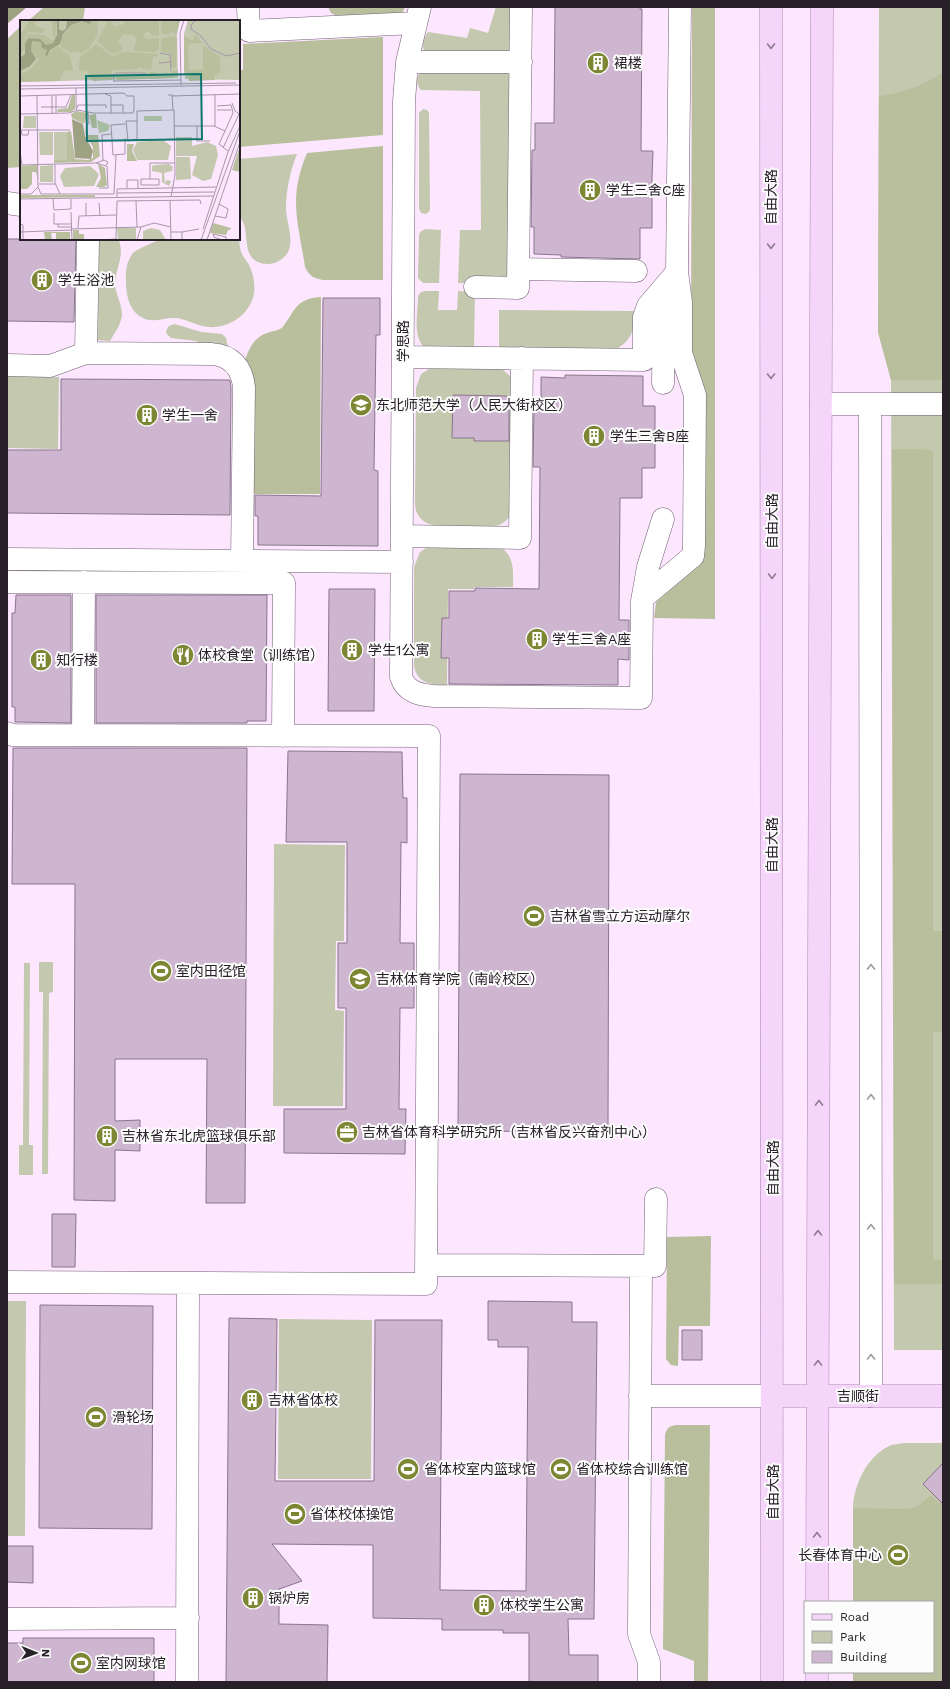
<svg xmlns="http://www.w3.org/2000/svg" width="950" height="1689" viewBox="0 0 950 1689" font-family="'Work Sans','Noto Sans SC',sans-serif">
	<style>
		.green { fill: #c3c8ae }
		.forest { fill: #b9bf9d }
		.water { fill: #9da382 }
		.building { fill: #ceb6d1; stroke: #89768c }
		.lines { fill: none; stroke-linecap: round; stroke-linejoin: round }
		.minor-casing { stroke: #705e72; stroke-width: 23 }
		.major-casing { stroke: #a983af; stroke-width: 23 }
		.minor { stroke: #fff; stroke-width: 22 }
		.major { stroke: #f5d5fa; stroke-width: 22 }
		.oneway { stroke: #8e7a91 }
		.oneway2 { stroke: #9e9b9e }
		.labels { text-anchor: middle; stroke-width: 4; stroke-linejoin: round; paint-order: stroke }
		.poi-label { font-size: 14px; fill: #272028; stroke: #fcfcfc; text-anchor: start }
		.street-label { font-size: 14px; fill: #272028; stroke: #fcfcfc }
		.inset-road { fill: none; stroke: #a797a9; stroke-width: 1 }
		.view { fill: #0f766e; fill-opacity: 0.15; stroke: #0f766e; stroke-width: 2 }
		.inset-edge { fill: none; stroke: #272028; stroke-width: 2 }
	</style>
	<rect width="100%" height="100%" fill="#fce7ff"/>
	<path class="green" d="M496 7H511L509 51 425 52C421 48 424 37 428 32L467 38 470 28 488 33Z
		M879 7H943V1350H894L891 380 878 332Z
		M420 73H507L509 75 508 279 503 284 458 283 460 230H481L480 91 421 90C416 85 416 78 420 73Z
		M423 109 427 110 429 113 430 209 429 212 425 214 421 213 419 209V113Z
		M297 154C290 172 286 190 286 210 287 223 294 240 288 252 284 259 276 264 268 264 244 263 248 244 245 228 244 223 241 219 239 214 238 210 239 203 239 199 239 185 239 172 239 159Z
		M425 229 441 230 439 283H423L418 278 419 236 420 232Z
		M239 237C239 242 240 248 241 252 243 257 247 261 249 265 254 275 256 287 253 298 246 319 223 331 202 326 193 324 186 319 176 318 164 317 152 324 141 317 129 310 126 294 126 282 125 273 127 260 133 253 135 250 160 239 163 239 188 237 214 239 239 239Z
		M99 239H118C126 254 115 269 115 285 116 295 122 304 122 315 121 325 115 332 110 341L98 340Z
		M425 291H439L438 310H457L458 291 475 292 474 351 425 348C412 337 418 312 418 296L421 292Z
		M499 310 635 311C635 328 632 341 616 349L499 350Z
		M175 324 201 332 222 334 226 338 228 347 201 344 196 341 171 338 166 333C167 327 169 325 175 324Z
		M432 367 501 368 511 377 510 516C506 521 502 525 495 526 485 528 435 528 427 523 419 519 415 512 415 503L416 388 421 374Z
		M7 376 59 377 58 449 7 448Z
		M431 545 503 549C515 559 513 572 513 587H474V589H448L447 685C431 685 417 683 414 666V567L420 552Z
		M274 844 345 845 344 941H336L335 1010 344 1011 343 1106H273Z
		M39 962H53V992L49 993 48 1174H42L43 992H39Z
		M24 963H30L29 1145H33V1175H19V1145H23Z
		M7 1301H26L25 1536H7Z
		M279 1319 372 1320 371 1479H278Z
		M905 1443H943V1682H853V1672H933V1602H853V1508C854 1484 867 1457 889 1446 893 1444 900 1444 905 1443Z"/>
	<path class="forest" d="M44 7H85L83 21H28Z
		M328 7H405L402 14 337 16 331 13Z
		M692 7H715V619L654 618 656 602 699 565 691 351Z
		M21 26V167L7 168V39Z
		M383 37V135L239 147V70H243V44Z
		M943 72V380H891L878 332 879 96C903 93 923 86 943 72Z
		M383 146V280H323C314 278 309 276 305 267 298 221 288 198 307 153Z
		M321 297 320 494H250L245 360C249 349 254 337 267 333 272 331 277 331 282 328 295 311 296 298 321 297Z
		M892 449H924L933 452V931H943V1032H933V1259L943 1260V1284H894Z
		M711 1236 710 1326H679L678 1366 671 1365 666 1359 667 1237Z
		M676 1425H710L708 1682H694V1661L663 1649 665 1435C667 1428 669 1426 676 1425Z
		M931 1495 939 1504 943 1500V1682H853V1672H933V1602H853V1508L906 1509 917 1507Z"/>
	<path class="water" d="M7 7H27L7 24Z"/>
	<path class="building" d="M555 7H640V9H642L641 151H653L652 178V228H640V259L561 257V255L534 254V227H531L532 150H535V123H554Z
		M7 239H76L74 322 7 321Z
		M323 298H380V335H376L374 470 378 471V546L258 545V516H255V495L321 496Z
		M565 375 643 376V406H655V468H642V498H620L619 620H629V660L618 659V685L449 684V658H441L442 618H449V591H475V588L539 589 540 467H533L534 405H541V377L565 378Z
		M61 379 230 380 231 388 230 515 7 513V450H61Z
		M453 395 507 396V404H509V441H474V438H452Z
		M329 589H375L374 711H328Z
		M16 595H71V723L15 722V707H12V613H15Z
		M96 595H267L266 721H247V723H96Z
		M13 748H247L245 1203H206L207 1059H115V1121L140 1120V1151L115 1150V1201L74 1200 75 884H12Z
		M288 751 402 752 403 798H407V843L401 842 400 943H414V1008H400L399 1109H406L405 1154 284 1153V1109H346V1008H338V943H347V842H286Z
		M460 774 609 775 608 1132 458 1131Z
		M52 1214H76L75 1267H52Z
		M488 1301 572 1302V1322H597L594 1619H568L569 1655H598V1682H529V1633H503V1630H442V1619L373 1618V1545L272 1544 302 1581 279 1589V1624L328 1625 327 1682H226L229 1318 277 1319 275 1481H374L375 1320H442L440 1590 526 1591 528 1347H498V1340H488Z
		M40 1305 153 1306 152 1529 39 1528Z
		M682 1330H702V1360H682Z
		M943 1463V1504L923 1484Z
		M7 1546H33V1583L7 1582Z
		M23 1638H154V1682H7V1643H23Z"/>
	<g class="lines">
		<g class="minor-casing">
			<path id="minor" d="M248 7 249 31 415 23
				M420 7 407 62 404 101 401 677C406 692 420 695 434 696L641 698 642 601 645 596 693 556 694 546 695 395 681 353V302L677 272 680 7
				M407 62H521
				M7 203 21 205
				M519 269 636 271
				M475 287 518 288 521 7
				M86 353 88 239
				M403 357 644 360V317L648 306 677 272
				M7 365 50 366 86 353 211 354C231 355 242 367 244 387L242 561
				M663 383 664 308 673 283
				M821 404H943
				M870 404 871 1396
				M402 536 520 538 522 358
				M7 559 402 562
				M7 582 284 583 283 736
				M642 601 648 567 663 519
				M7 733 13 735 429 736 426 1284 7 1282
				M83 735 84 582
				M426 1265 655 1266 656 1199
				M641 1266 639 1634 649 1662V1682
				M640 1396H773
				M7 1619 188 1618
				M187 1682 188 1283"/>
		</g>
		<g class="major-casing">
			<path id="major" d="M771 7 772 1682
				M773 1396H943
				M817 1602 822 7
				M817 1682V1672"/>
		</g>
		<use href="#minor" class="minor"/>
		<use href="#major" class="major"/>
	</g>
	<defs><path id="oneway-chevron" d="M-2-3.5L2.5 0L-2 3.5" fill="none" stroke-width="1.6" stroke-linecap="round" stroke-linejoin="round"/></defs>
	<g class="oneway">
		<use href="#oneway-chevron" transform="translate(771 46) rotate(90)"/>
		<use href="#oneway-chevron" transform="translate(771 246) rotate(90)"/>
		<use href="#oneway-chevron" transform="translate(771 376) rotate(90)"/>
		<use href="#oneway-chevron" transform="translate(772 576) rotate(90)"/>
		<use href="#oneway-chevron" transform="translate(819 1103) rotate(-90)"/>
		<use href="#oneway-chevron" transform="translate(818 1233) rotate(-90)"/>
		<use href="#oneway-chevron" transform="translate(818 1363) rotate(-90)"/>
		<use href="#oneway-chevron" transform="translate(817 1535) rotate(-90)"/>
	</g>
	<g class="oneway2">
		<use href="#oneway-chevron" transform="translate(871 967) rotate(-90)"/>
		<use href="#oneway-chevron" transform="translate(871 1097) rotate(-90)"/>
		<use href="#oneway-chevron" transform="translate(871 1227) rotate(-90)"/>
		<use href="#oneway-chevron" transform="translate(871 1357) rotate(-90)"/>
	</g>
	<defs>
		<g id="building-disc" transform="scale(1.15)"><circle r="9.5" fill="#7c8633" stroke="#fcfcfc"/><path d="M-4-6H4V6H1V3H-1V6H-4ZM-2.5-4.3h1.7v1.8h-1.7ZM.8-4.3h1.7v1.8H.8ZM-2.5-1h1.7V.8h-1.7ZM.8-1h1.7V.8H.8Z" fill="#fff"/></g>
		<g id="university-disc" transform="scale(1.15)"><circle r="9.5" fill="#7c8633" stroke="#fcfcfc"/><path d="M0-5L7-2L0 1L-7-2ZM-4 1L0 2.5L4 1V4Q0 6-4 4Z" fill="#fff"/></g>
		<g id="restaurant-disc" transform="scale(1.15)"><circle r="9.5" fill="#7c8633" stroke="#fcfcfc"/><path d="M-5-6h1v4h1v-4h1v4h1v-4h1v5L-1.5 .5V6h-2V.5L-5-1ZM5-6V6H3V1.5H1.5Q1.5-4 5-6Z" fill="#fff"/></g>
		<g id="stadium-disc" transform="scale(1.15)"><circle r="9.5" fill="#7c8633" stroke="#fcfcfc"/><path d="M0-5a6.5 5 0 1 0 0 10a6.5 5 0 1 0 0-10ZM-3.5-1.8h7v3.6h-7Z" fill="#fff"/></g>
		<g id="office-disc" transform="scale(1.15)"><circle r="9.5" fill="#7c8633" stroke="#fcfcfc"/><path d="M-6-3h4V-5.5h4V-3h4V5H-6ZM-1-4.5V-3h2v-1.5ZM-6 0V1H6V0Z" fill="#fff"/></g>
	</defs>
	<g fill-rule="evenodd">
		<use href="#building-disc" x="598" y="63"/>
		<use href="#building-disc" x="590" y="190"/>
		<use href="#building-disc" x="42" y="280"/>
		<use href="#university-disc" x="361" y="405"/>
		<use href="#building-disc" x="147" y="415"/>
		<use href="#building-disc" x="594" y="436"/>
		<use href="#building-disc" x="537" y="639"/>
		<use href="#building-disc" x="352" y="650"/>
		<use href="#restaurant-disc" x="183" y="655"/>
		<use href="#building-disc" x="41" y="660"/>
		<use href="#stadium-disc" x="534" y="916"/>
		<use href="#stadium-disc" x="161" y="971"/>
		<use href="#university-disc" x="360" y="979"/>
		<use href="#office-disc" x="347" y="1132"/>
		<use href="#building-disc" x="107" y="1136"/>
		<use href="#building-disc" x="252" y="1400"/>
		<use href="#stadium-disc" x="96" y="1417"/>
		<use href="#stadium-disc" x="408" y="1469"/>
		<use href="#stadium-disc" x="561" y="1469"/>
		<use href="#stadium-disc" x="295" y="1514"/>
		<use href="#stadium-disc" x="898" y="1555"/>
		<use href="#building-disc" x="253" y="1598"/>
		<use href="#building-disc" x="484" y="1605"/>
		<use href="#stadium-disc" x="81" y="1663"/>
	</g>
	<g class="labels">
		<g class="poi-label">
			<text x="614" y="68">裙楼</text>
			<text x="606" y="195">学生三舍C座</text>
			<text x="58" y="285">学生浴池</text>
			<text x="376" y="410">东北师范大学（人民大街校区）</text>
			<text x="162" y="420">学生一舍</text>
			<text x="610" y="441">学生三舍B座</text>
			<text x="552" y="644">学生三舍A座</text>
			<text x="368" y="655">学生1公寓</text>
			<text x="198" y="660">体校食堂（训练馆）</text>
			<text x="56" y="665">知行楼</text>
			<text x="550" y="921">吉林省雪立方运动摩尔</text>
			<text x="176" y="976">室内田径馆</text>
			<text x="376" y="984">吉林体育学院（南岭校区）</text>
			<text x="362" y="1137">吉林省体育科学研究所（吉林省反兴奋剂中心）</text>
			<text x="122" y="1141">吉林省东北虎篮球俱乐部</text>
			<text x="268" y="1405">吉林省体校</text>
			<text x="112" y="1422">滑轮场</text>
			<text x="424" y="1474">省体校室内篮球馆</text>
			<text x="576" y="1474">省体校综合训练馆</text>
			<text x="310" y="1519">省体校体操馆</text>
			<text x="882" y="1560" text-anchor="end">长春体育中心</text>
			<text x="268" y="1603">锅炉房</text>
			<text x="500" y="1610">体校学生公寓</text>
			<text x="96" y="1668">室内网球馆</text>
		</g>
		<g class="street-label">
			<text transform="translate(771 197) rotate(-90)" y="5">自由大路</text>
			<text transform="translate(403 341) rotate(-90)" y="5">学思路</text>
			<text transform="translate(772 521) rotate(-90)" y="5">自由大路</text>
			<text transform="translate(772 845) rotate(-90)" y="5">自由大路</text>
			<text transform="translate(773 1168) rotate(-90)" y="5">自由大路</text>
			<text x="858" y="1401">吉顺街</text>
			<text transform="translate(773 1492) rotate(-90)" y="5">自由大路</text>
		</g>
	</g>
	<g transform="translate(20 20)">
		<rect width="220" height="220" fill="#fce7ff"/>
		<path d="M0 0H160L157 12 158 58 0 62ZM168 0H220V60L165 59 164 14ZM4 96H16V108H3ZM124 96H142V101H124ZM77 100 90 105 88 111 79 113ZM19 112H33V135H20ZM34 112H47V140H34ZM156 117H172V126L187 122 196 126 198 135 191 159 183 161 172 155 177 136H156ZM143 120 151 126 148 140H117L113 130 117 122ZM156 137H170L171 159 156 160ZM33 145V162H20V146ZM135 145 149 144 153 147 152 151 144 153 145 163 147 160 151 161 149 166 142 162V153L132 151V146ZM70 146 79 154 74 166 44 167 40 156 45 148ZM97 208H116V220H98ZM131 208 140 210 146 220H123V211Z" fill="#c3c8ae"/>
		<path d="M10 0H18L14 3 16 6 26 10 23 13 8 12 0 25V16ZM32 0H37L35 20 33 16ZM71 0H77L78 14 69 28 61 34 58 31 51 33 41 27V19L51 5 62 1 70 3ZM89 0 95 7 104 4 105 0H139V16H133L128 11 123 15 126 19 139 18V29L134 32 113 31 117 19 113 15 103 14 98 22 102 26V31L92 34 77 21ZM141 0H160L157 14 150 12 149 14H142ZM9 14 24 15 34 22 26 25 20 19 11 17 0 36 2 23ZM164 16 173 21 174 16H177L182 23H171L168 27 169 50 183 49V26L200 37V52L194 56 195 60 169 61 168 55 164 54ZM149 17H157L156 48 151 47V34L141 31 142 18ZM12 21 21 22 28 34 38 26 50 36 53 50 44 51 39 61 0 62V54L10 50 19 40 11 30ZM76 24 92 36 104 32 138 34V36L133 37 131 50 118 47 117 49 92 50V60L73 61 67 51 59 50V43L61 36ZM158 50V53H153V58L97 60V57L129 56V52H136V56H151L152 51ZM52 75H55V89L51 92H37L38 89 48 88ZM57 91 68 93 64 104 52 98 51 94ZM76 94 77 108H72L69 95ZM64 105 67 115H78L80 136 71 142 34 143V140H47V112L51 111 55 139 68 140 73 138V127L66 116ZM107 124H114L112 131 117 141H107ZM220 126V152L212 150ZM78 144 85 148 87 165 84 167H76L81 158ZM17 145 18 162 16 152H12V164L7 169H1L0 146ZM0 175H75V177L0 178ZM193 203 211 208 210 210H208L206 215 190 213ZM53 210H59V214H64V220H53ZM24 212H50V220H36V213H31L32 220H25Z" fill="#b9bf9d"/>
		<path d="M37 0H39V9L42 11 46 9 47 0H71L70 4 62 1 51 5 43 14 40 24 30 30 27 36 25 35 27 30 22 28 21 22 12 21 11 30 16 39 10 46 0 51V38L5 34V24L9 18 20 19 26 25 33 23 37 15ZM52 99 63 104 65 116 73 131 71 139 55 138Z" fill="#9da382"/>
		<path class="inset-road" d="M176 0 171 5V9L181 16 191 29 206 36 220 33M140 33 150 35 151 51M139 43 151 42M94 61 161 60M94 62 93 55 97 53H126M161 65 160 13 164 0M0 66 216 63M56 68V88M0 69 220 65M85 74 91 76V93M32 75V94M36 75V93M148 75H152L153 90M0 76 104 73 107 76H114V90L113 93H73L58 90 49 93 0 94M17 76 18 167 21 174H94L96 135M152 76 220 74M212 83 215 91 219 94M91 85H103V93M197 86 211 85 213 93 205 111M21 87H46L51 75M56 90 58 85H86V88M197 90H211M117 101H106L108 121 117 119V91L154 90 155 155 151 177M66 104H69L68 92M105 104 91 105 93 135 105 134V118M154 106H194L205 111 199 124 208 131M177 106V121H190M195 107V74M0 110H50M1 110 2 115H8L9 110M203 128 220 92M0 131 2 145M84 140 88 142 86 146 76 143ZM83 141 82 115 91 114M35 144V163L40 174M0 145 76 143M121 159H139V165H121ZM130 159V143H155M19 164H35M79 168H88L87 146M107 168V160H118V168M97 173 194 172M0 174H11L18 167M97 178V169L196 167M0 179 193 176M33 179 34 190 51 189V179M150 180 151 220M116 181 117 207M66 183V196M79 183 80 196M51 192 52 220M34 193V204H51M195 196 206 198 208 189 199 184M0 204 3 205V220M38 204V207H51M58 208 59 196 96 195M51 209 121 207 134 203 151 207M183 209 208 132 220 106M0 212 52 210M151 212H162V220M162 212 179 209M79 220 96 219M96 220 97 181 180 180 181 184M117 220 121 207M181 220 220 111M187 220 220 122M202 220 194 217 193 214 206 217V220"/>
		<path class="view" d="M181 54 182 119 67 121 66 56Z"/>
		<rect width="220" height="220" class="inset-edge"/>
	</g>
	<rect width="950" height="1689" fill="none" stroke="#272028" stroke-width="16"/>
	<rect x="804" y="1601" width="130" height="72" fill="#fcfcfc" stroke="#a7a4a7"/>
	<rect x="812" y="1614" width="20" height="6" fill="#f5d5fa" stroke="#a7a4a7"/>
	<text x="840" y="1621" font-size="12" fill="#272028">Road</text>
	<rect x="812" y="1631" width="20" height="12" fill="#c3c8ae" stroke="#a7a4a7"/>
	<text x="840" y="1641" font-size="12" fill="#272028">Park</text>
	<rect x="812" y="1651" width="20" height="12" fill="#ceb6d1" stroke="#a7a4a7"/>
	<text x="840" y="1661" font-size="12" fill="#272028">Building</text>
	<g transform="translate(36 1653) rotate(91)" stroke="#fcfcfc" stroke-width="3" paint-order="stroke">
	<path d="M0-3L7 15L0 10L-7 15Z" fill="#272028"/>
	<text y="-6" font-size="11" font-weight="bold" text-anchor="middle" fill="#272028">N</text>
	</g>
</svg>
